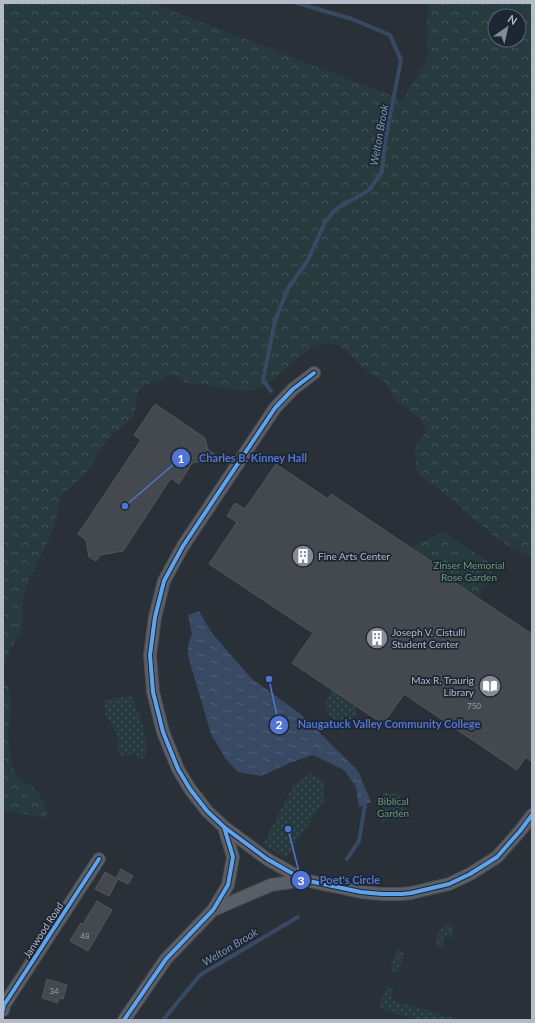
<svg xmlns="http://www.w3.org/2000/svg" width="535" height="1023" viewBox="0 0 535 1023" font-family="Lato,sans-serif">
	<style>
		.grass { fill: url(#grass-dots) }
		.park { fill: url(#park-crowns); fill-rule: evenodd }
		.water { fill: url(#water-ripples) }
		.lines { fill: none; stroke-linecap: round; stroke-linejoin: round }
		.stream { stroke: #384963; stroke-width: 4 }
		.building { fill: #444950; stroke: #52575f }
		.minor-casing { stroke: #484c53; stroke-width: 14 }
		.minor { stroke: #5a5e66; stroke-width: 12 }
		.cycleway-casing { stroke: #1d2633; stroke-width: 6 }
		.cycleway { stroke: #60a3ed; stroke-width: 4 }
		.labels { text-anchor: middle; stroke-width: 3.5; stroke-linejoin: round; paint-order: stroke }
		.number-label { font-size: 8px; fill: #989fab }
		.poi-label { font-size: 10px; fill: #b4bcc9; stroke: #1d2633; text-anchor: start }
		.park-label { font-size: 10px; fill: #6b9a76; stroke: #1d2633 }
		.street-label { font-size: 10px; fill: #b4bcc9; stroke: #1d2633 }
		.water-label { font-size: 11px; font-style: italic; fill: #7c92b1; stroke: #1d2633 }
		.leader { fill: none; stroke: #5274d3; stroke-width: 1.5 }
		.callout-dot { fill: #5274d3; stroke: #1d2633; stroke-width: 1.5 }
		.mark-label { font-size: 12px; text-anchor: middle; font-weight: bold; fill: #fff }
		.callout-label { font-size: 11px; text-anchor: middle; font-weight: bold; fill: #5274d3; stroke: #1d2633; stroke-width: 3.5; stroke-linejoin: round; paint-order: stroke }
	</style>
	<defs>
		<pattern id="grass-dots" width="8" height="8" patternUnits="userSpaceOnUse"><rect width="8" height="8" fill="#273a3e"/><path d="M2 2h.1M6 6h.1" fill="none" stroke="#445559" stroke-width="1.8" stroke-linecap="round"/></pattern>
		<pattern id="park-crowns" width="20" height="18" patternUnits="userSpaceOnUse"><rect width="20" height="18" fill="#273a3e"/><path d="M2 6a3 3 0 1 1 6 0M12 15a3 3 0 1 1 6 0" fill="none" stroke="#445559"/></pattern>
		<pattern id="water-ripples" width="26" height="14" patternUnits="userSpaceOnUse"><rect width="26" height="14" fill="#384963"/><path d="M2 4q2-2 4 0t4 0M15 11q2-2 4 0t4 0" fill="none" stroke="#526178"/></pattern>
	</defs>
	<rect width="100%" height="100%" fill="#2a3038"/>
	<path class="grass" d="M331 691 356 707V714L343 733 335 727 325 705Z
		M131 696C138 711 152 743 144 758L138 759 135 753 121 757 117 749 119 738 106 715 104 700Z
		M311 773 325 782 323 794 325 799 286 858 263 844 295 783Z
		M383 793 400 794 407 815 381 822Z
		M449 925 454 927 452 938 446 936 443 946 441 947 436 946 435 943C437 934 439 927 449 925Z
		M399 950 404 953 399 972 396 974 390 971 396 951Z
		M387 986 393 989 391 1000 460 1020H420L381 1009 380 1006 385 988Z"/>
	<path class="park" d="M3 3H152L403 100 428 58 427 15 430 3H532V557L513 549 491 534 450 498 421 476 416 469 415 451 416 446 426 432C423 414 406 411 395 400 391 395 390 389 386 384 380 378 370 374 364 368 355 361 347 348 336 345 308 335 283 379 259 388 244 395 224 387 208 385 201 384 194 385 187 383 181 381 177 376 171 374 166 375 165 378 161 380 153 384 141 384 137 394 135 401 137 409 134 416L109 438 86 473 60 497 56 519 50 538 29 579 23 597 22 625 20 634 10 649 4 666 3 675 10 693 11 703 8 740 12 766 18 777 34 788 45 803 47 813 46 817 3 811ZM495 16H519V40H495Z
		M444 532 490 563C497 575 484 588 477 598L442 574 444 570 411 547Z"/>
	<path class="water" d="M199 611 212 633 251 678 302 715 358 771 371 802 359 807 356 787 344 770 313 755 292 762 261 776 238 772 225 758 211 734 188 656V645L192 634 188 615Z"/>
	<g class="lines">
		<path class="stream" d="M271 391 263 380 275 321 288 288 308 260 325 222 336 209 369 190 382 172 385 142 401 60 390 35 352 19 297 3
			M347 859 359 841 365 804
			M163 1020 200 975 298 917"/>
	</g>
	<path class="building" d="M155 404 205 438 208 450 219 457 192 463 179 484 171 478 123 551 100 555 96 561 89 557 86 540 78 534 141 440 134 435Z
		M276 464 328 499 331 494 444 570 442 574 532 634V762L526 757 517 770 404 694 383 724 292 663 313 633 209 564 237 522 227 516 235 503 245 509Z
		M121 869 133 876 128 884 118 879 109 896 95 889 105 872 116 878Z
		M97 901 112 910 88 951 70 941 81 923 83 924Z
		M47 979 67 985 63 999 59 998 58 1003 42 998Z"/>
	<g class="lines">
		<g class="minor-casing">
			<path id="minor" d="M314 373 293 389 275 408 183 546 164 581 155 617 150 655 153 692 163 732 178 769 190 789 207 811 224 827 267 859 304 880 361 892 382 894H402L411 893 449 884 470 874 497 857 520 831 532 815
				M213 910 271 885 304 880
				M3 1010 4 1005 99 859
				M124 1020 166 959 213 910 228 885 233 857 224 827"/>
		</g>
		<use href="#minor" class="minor"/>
		<g class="cycleway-casing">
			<path id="cycleway" d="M314 373 293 389 275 408 183 546 164 581 155 617 150 655 153 692 163 732 178 769 190 789 207 811 224 827 267 859 304 880 361 892 382 894H402L411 893 449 884 470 874 497 857 520 831 532 815
				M3 1010 4 1005 99 859
				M124 1020 166 959 213 910 228 885 233 857 224 827"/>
		</g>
		<use href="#cycleway" class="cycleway"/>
	</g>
	<defs>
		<g id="building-disc" transform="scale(1.15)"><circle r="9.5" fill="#848b96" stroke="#1d2633"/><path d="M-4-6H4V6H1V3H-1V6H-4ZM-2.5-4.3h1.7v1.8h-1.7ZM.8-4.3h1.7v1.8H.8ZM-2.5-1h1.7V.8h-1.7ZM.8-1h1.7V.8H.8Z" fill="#fff"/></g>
		<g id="library-disc" transform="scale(1.15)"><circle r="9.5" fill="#848b96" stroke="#1d2633"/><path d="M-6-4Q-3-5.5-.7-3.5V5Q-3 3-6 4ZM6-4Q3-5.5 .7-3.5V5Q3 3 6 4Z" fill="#fff"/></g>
	</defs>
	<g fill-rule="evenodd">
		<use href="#building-disc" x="303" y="556"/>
		<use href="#building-disc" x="377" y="638"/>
		<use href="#library-disc" x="490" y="686"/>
	</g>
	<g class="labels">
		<g class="number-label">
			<text x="474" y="709">750</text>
			<text x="85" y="939">48</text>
			<text x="54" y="994">34</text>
		</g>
		<g class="poi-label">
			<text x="318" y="560">Fine Arts Center</text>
			<text x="392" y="636">Joseph V. Cistulli<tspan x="392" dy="12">Student Center</tspan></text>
			<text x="474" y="684" text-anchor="end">Max R. Traurig<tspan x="474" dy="12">Library</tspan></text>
		</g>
		<g class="park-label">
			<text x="469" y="569">Zinser Memorial<tspan x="469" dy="12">Rose Garden</tspan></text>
			<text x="393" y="805">Biblical<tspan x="393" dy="12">Garden</tspan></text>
		</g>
		<g class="street-label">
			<text transform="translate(43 930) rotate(-57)" y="4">Janwood Road</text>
		</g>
		<g class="water-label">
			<text transform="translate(379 135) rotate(-80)" y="4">Welton Brook</text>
			<text transform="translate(230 947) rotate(-31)" y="4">Welton Brook</text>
		</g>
	</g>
	<path class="leader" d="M125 506L181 458M269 679L279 725M288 829L301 880"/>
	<g class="callout-dot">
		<circle cx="125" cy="506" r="4"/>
		<circle cx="269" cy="679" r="4"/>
		<circle cx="288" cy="829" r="4"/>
		<circle cx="181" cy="458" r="10"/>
		<circle cx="279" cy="725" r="10"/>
		<circle cx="301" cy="880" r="10"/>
	</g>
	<g class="mark-label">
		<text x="181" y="463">1</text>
		<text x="279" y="729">2</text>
		<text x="301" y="885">3</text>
	</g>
	<g class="callout-label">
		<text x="253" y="462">Charles B. Kinney Hall</text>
		<text x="389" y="728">Naugatuck Valley Community College</text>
		<text x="350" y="884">Poet's Circle</text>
	</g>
	<rect width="535" height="1023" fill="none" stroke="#b4bcc9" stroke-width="8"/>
	<g transform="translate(507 28) rotate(34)"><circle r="19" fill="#1d2633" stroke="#59626f"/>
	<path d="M0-3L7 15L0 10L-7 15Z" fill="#848b96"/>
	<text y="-6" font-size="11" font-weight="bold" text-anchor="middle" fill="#b4bcc9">N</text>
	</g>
</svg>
